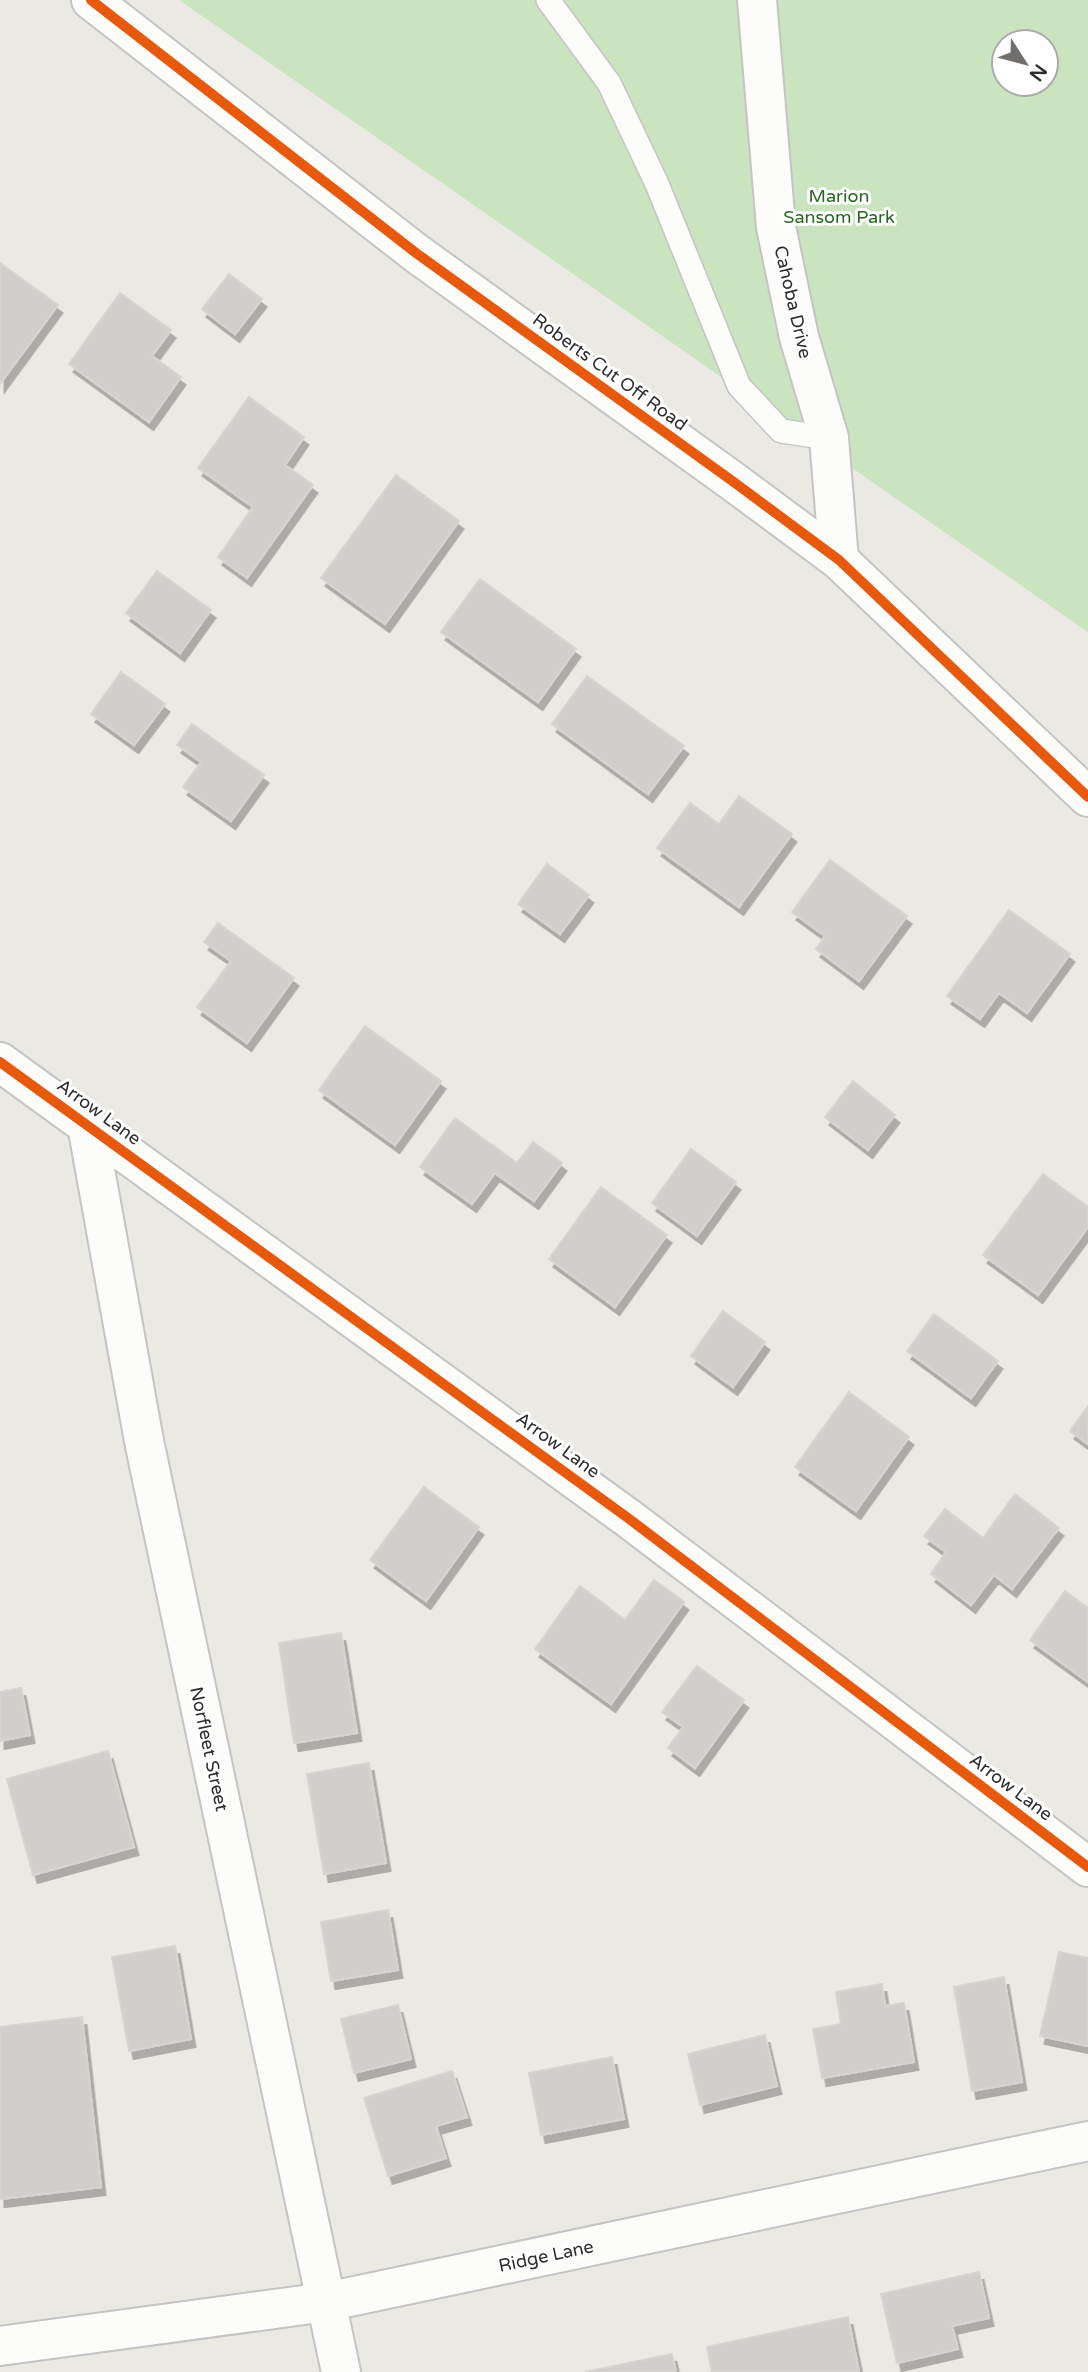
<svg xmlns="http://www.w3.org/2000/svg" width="1088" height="2372" viewBox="0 0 1088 2372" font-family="'Varela Round',sans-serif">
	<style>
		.green { fill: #cbe4c0; fill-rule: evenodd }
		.building { fill: #d0cfcb; stroke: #d6d4d0; stroke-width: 2; filter: url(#shadow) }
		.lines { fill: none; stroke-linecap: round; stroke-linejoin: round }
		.service-casing { stroke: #c5c4c4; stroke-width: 26 }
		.minor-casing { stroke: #c5c4c4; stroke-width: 42 }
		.tertiary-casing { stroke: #c5c4c4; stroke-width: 42 }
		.service { stroke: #fcfcfb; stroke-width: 23 }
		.minor { stroke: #fcfcfb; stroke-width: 38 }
		.tertiary { stroke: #fcfcfb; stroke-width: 38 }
		.cycleway-casing { stroke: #fff; stroke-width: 15 }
		.cycleway { stroke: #e8590c; stroke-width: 10 }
		.labels { text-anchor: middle; stroke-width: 6; stroke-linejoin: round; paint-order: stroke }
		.park-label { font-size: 18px; fill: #276721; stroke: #fff }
		.street-label { font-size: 18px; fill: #2d2d2d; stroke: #fff }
	</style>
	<defs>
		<filter id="shadow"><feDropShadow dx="4.5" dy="8" stdDeviation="0" flood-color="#0004"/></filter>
	</defs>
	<rect width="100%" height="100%" fill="#ebe9e4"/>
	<path class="green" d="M179 0H1088V632ZM1004 42H1046V84H1004Z"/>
	<path class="building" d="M0 263 58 305 0 384Z
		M229 274 262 299 235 334 202 309Z
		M120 293 171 330 152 356 181 377 149 422 69 364Z
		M249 397 304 437 285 465 313 485 247 578 218 557 253 507 198 468Z
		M396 475 459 521 385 624 321 578Z
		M157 571 211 610 180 653 126 613Z
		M480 579 576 649 538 702 441 632Z
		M121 672 165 704 134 745 91 714Z
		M587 676 684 746 648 794 552 724Z
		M192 724 264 775 231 821 183 787 201 762 177 745Z
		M739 796 792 834 739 907 657 848 690 803 719 824Z
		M830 860 907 916 859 981 816 949 825 936 792 912Z
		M547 864 589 895 560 934 518 904Z
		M1009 910 1070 954 1027 1013 999 993 980 1019 947 996Z
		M218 923 294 978 247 1043 197 1007 231 961 204 942Z
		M365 1026 441 1081 395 1145 319 1090Z
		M853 1081 895 1115 868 1150 825 1117Z
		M455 1118 517 1163 533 1142 562 1163 534 1201 495 1173 472 1204 420 1167Z
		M691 1149 736 1182 697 1236 652 1203Z
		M1043 1174 1088 1207V1227L1038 1295 983 1255Z
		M601 1187 667 1235 615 1307 549 1259Z
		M723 1311 765 1342 733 1387 691 1356Z
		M934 1314 998 1361 971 1398 907 1351Z
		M849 1392 909 1437 856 1511 795 1467Z
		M1088 1406V1444L1070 1431Z
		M424 1487 479 1527 426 1601 370 1560Z
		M1015 1494 1059 1528 1012 1589 994 1575 971 1605 931 1574 946 1552 924 1536 945 1509 983 1538Z
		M654 1580 684 1602 611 1704 535 1649 580 1586 625 1620Z
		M1065 1591 1088 1608V1682L1030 1640Z
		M341 1633 357 1733 294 1743 279 1643Z
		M697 1666 744 1700 695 1768 668 1748 683 1727 662 1712Z
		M21 1688 30 1735 0 1741V1692Z
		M108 1751 134 1847 33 1875 7 1779Z
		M369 1763 386 1863 324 1874 307 1774Z
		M388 1910 398 1970 331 1981 321 1922Z
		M175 1946 191 2039 129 2051 112 1957Z
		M1059 1952 1088 1958V2046L1040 2036Z
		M1004 1977 1022 2082 972 2091 954 1987Z
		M882 1984 885 2006 904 2003 914 2062 822 2078 813 2029 841 2024 836 1992Z
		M398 2005 411 2059 354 2073 341 2019Z
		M82 2017 101 2187 0 2199V2027Z
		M765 2035 777 2086 700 2105 688 2054Z
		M612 2057 624 2119 541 2135 529 2073Z
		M452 2071 467 2117 436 2126 446 2158 388 2176 364 2098Z
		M979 2272 989 2318 952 2326 958 2349 897 2363 881 2294Z
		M848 2317 859 2372H712L707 2347Z
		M672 2354 676 2372H585Z"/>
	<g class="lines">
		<g class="service-casing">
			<path id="service" d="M548 0 609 83 657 184 739 386 781 431 829 438"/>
		</g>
		<g class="minor-casing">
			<path id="minor" d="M0 1062 628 1518 1088 1867
				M87 1125 144 1441 341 2372
				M0 2346 326 2302 1088 2141"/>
		</g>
		<g class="tertiary-casing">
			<path id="tertiary" d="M91 0 416 253 731 480 839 560 1088 797
				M757 0 776 227 799 337 829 438 839 560"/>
		</g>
		<use href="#service" class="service"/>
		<use href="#minor" class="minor"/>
		<use href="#tertiary" class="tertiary"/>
		<g class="cycleway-casing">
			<path id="cycleway" d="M91 0 416 253 731 480 839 560 1088 797
				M0 1062 628 1518 1088 1867"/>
		</g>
		<use href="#cycleway" class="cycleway"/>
	</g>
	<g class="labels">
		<g class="park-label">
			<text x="839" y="202">Marion<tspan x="839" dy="21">Sansom Park</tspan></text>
		</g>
		<g class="street-label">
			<text transform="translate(793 302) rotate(77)" y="6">Cahoba Drive</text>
			<text transform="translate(610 372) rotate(36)" y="6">Roberts Cut Off Road</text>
			<text transform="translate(99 1112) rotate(36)" y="6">Arrow Lane</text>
			<text transform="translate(558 1445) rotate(36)" y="6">Arrow Lane</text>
			<text transform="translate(209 1749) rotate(78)" y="6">Norfleet Street</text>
			<text transform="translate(1011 1787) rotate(37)" y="6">Arrow Lane</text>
			<text transform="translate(546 2256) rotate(-12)" y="6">Ridge Lane</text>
		</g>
	</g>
	<g transform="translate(1025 63) rotate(126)"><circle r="33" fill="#ffffff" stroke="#ababab" stroke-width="2"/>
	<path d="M0-5L12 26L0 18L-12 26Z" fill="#706f6d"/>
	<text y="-10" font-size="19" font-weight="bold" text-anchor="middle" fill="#2d2d2d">N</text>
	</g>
</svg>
